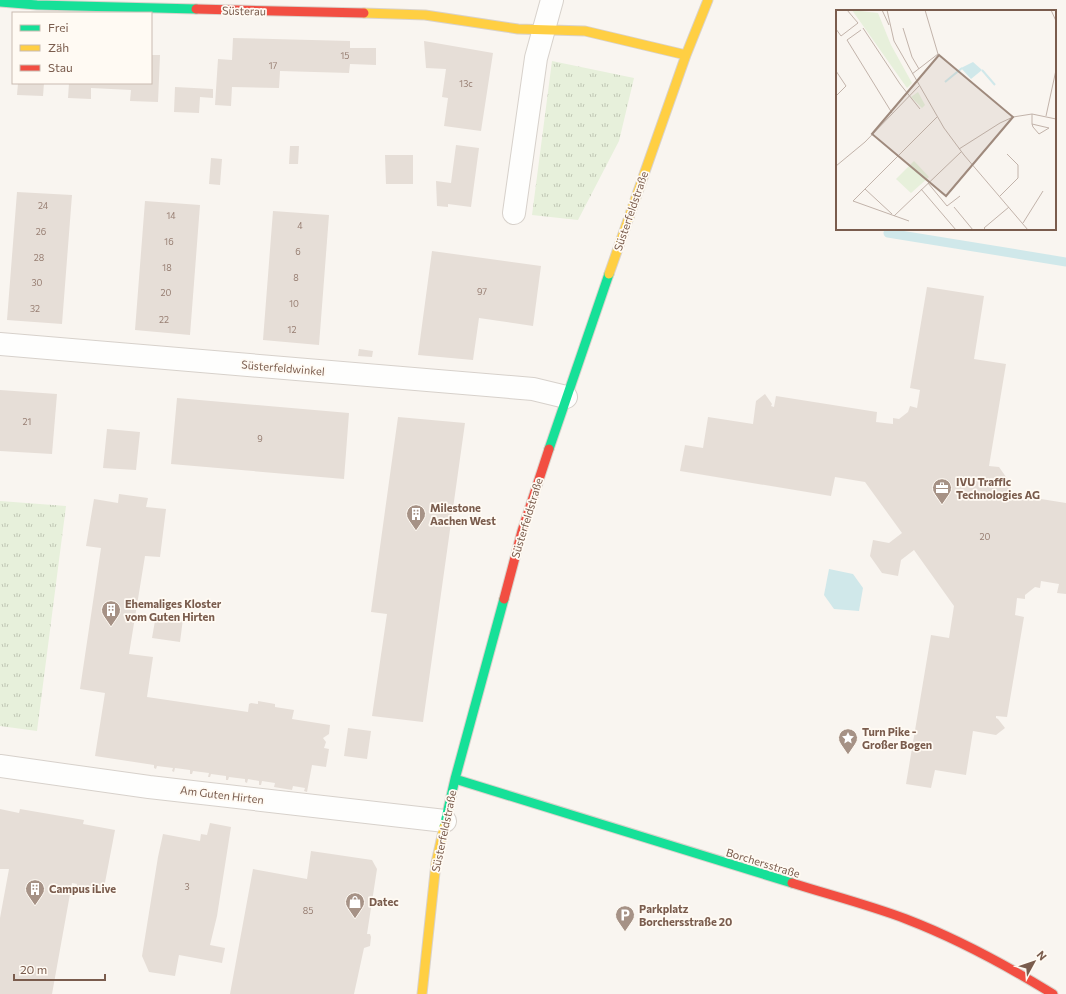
<svg xmlns="http://www.w3.org/2000/svg" width="1066" height="994" viewBox="0 0 1066 994" font-family="Commissioner,sans-serif">
	<style>
		.park { fill: url(#park-tufts) }
		.water { fill: #d0e8ea }
		.lines { fill: none; stroke-linecap: round; stroke-linejoin: round }
		.stream { stroke: #d0e8ea; stroke-width: 9 }
		.building { fill: #e6ded7 }
		.street-casing { stroke: #d7d1cb; stroke-width: 24 }
		.fast-casing { stroke: #d9d2cb; stroke-width: 11 }
		.slow-casing { stroke: #d9d2cb; stroke-width: 11 }
		.jam-casing { stroke: #d9d2cb; stroke-width: 11 }
		.street { stroke: #fefefd; stroke-width: 22 }
		.fast { stroke: #16e098; stroke-width: 9 }
		.slow { stroke: #ffcf43; stroke-width: 9 }
		.jam { stroke: #f24e42; stroke-width: 9 }
		.labels { text-anchor: middle; stroke-width: 3.5; stroke-linejoin: round; paint-order: stroke }
		.number-label { font-size: 9px; fill: #977e72 }
		.street-label { font-size: 11px; fill: #7a5c4d; stroke: #fffaf3 }
		.poi-label { font-size: 11px; font-weight: bold; fill: #7a5c4d; stroke: #fffaf3; text-anchor: start }
		.inset-river { fill: none; stroke: #d0e8ea; stroke-width: 2 }
		.inset-road { fill: none; stroke: #c2b3aa; stroke-width: 1 }
		.view { fill: #9f8a7d; fill-opacity: 0.15; stroke: #9f8a7d; stroke-width: 2 }
		.inset-edge { fill: none; stroke: #7a5c4d; stroke-width: 2 }
	</style>
	<defs>
		<pattern id="park-tufts" width="24" height="20" patternUnits="userSpaceOnUse"><rect width="24" height="20" fill="#e7f0db"/><path d="M3 7l-1-3M5 7V3M7 7l1-3M15 17l-1-3M17 17v-4M19 17l1-3" fill="none" stroke="#c0c6b4"/></pattern>
	</defs>
	<rect width="100%" height="100%" fill="#f9f5f0"/>
	<path class="park" d="M552 61 634 78 619 141 578 220 532 215Z
		M0 501 66 506 37 731 0 726Z"/>
	<path class="water" d="M829 569 853 574 863 588 859 611 834 609 824 595Z"/>
	<g class="lines">
		<path class="stream" d="M888 233 1066 262"/>
	</g>
	<path class="building" d="M233 38 350 41V48H376V65L350 64 349 73 280 71 279 88 232 87 231 106 215 105 218 59 232 60Z
		M424 41 493 53 481 131 444 126 448 98 442 97 446 69 426 68Z
		M151 55H160L158 102 130 101 131 90 91 88V99L68 98 69 83H151Z
		M18 83H44L43 96 17 95Z
		M175 87 213 89V98L200 97 199 113 174 112Z
		M456 145 479 148 471 207 448 204V207L437 206 436 181 451 183Z
		M290 146H299L298 164H289Z
		M385 155H413V184H386Z
		M211 158 222 159 220 185 209 184Z
		M17 192 72 195 62 324 7 320Z
		M145 201 200 205 190 335 135 330Z
		M273 211 329 215 319 345 263 340Z
		M432 251 541 266 533 326 479 318 473 360 418 355Z
		M927 287 984 296 974 359 1006 364 989 466 999 467 1011 484 1009 494 1066 503V594L1057 593 1059 584 1041 581 1040 588 1035 587 1025 595V599L1017 598 1015 615 1024 617 1007 717 996 716V718L998 719 1005 728 996 735 973 731 966 775 935 770 931 788 906 784 931 635 949 638 954 606 914 550 901 560 898 576 882 573 870 556 873 540 889 543 902 533 865 482 835 477 831 496 680 471 685 445 703 448 708 417 753 424 756 401 765 394 772 404 771 406 774 407 776 396 877 412 876 422 893 424V418L899 419 908 412 910 406 917 408 920 390 910 388Z
		M359 349 373 351 372 357 358 356Z
		M0 390 57 394 52 454 0 451Z
		M177 398 349 413 344 479 171 464Z
		M398 417 465 423 423 722 372 716 387 614 371 612Z
		M107 429 140 432 136 470 103 468Z
		M119 494 148 498 146 507 166 509 160 557 145 556 129 654 153 657 147 697 248 712 249 704 251 703 258 704V701L275 704V707L294 710 292 719 330 725 329 734 323 738 326 742 324 748 329 749 326 767 312 765 307 792 304 791 305 788 293 786 292 790 274 787 275 783 262 781 261 785H259V781L248 779 247 783 245 782V779L229 777 228 780H226V776L211 774 210 777H208L209 773 193 771 192 774H190V770L175 768 174 772 172 771 173 768 157 766 156 769 154 768V765L95 756 105 693 80 689 101 548 86 546 94 499 118 503Z
		M156 615 183 619 180 642 152 638Z
		M348 728 371 731 367 759 344 756Z
		M0 809 19 813 20 809 84 820 83 824 115 830 103 893 76 889 77 884 72 883 52 994H0V918L9 869H0Z
		M210 823 231 827 217 916 210 945 225 948 222 963 179 955 175 976 149 972 142 956 158 857 163 834 200 841 201 834 207 835Z
		M311 851 372 860 377 869 367 934H370L371 937 370 946 364 948 354 994H230L253 869 307 879Z"/>
	<g class="lines">
		<g class="street-casing">
			<path id="street" d="M514 213 536 58 552 0
				M0 344 533 389 566 397
				M0 766 149 787 445 821"/>
		</g>
		<g class="fast-casing">
			<path id="fast" d="M0 2 37 5 196 9
				M549 449 609 274
				M455 779 792 883
				M444 827 455 779 504 599"/>
		</g>
		<g class="slow-casing">
			<path id="slow" d="M364 13 425 15 518 29 585 31 686 55
				M609 274 686 55 708 0
				M422 994 436 863 444 827"/>
		</g>
		<g class="jam-casing">
			<path id="jam" d="M196 9 364 13
				M504 599 522 531 549 449
				M792 883C830 895 869 905 906 919 958 939 1006 965 1053 994"/>
		</g>
		<use href="#street" class="street"/>
		<use href="#fast" class="fast"/>
		<use href="#slow" class="slow"/>
		<use href="#jam" class="jam"/>
	</g>
	<defs>
		<g id="office-pin" transform="scale(1)"><path d="M0 17L-7.5 6A9.5 9.5 0 1 1 7.5 6Z" fill="#a69286" stroke="#fffaf3"/><path d="M-6-3h4V-5.5h4V-3h4V5H-6ZM-1-4.5V-3h2v-1.5ZM-6 0V1H6V0Z" fill="#fff"/></g>
		<g id="building-pin" transform="scale(1)"><path d="M0 17L-7.5 6A9.5 9.5 0 1 1 7.5 6Z" fill="#a69286" stroke="#fffaf3"/><path d="M-4-6H4V6H1V3H-1V6H-4ZM-2.5-4.3h1.7v1.8h-1.7ZM.8-4.3h1.7v1.8H.8ZM-2.5-1h1.7V.8h-1.7ZM.8-1h1.7V.8H.8Z" fill="#fff"/></g>
		<g id="sight-pin" transform="scale(1)"><path d="M0 17L-7.5 6A9.5 9.5 0 1 1 7.5 6Z" fill="#a69286" stroke="#fffaf3"/><path d="M0-6L1.8-2.2L6-1.7L2.9 1.2L3.7 5.4L0 3.3L-3.7 5.4L-2.9 1.2L-6-1.7L-1.8-2.2Z" fill="#fff"/></g>
		<g id="shop-pin" transform="scale(1)"><path d="M0 17L-7.5 6A9.5 9.5 0 1 1 7.5 6Z" fill="#a69286" stroke="#fffaf3"/><path d="M-5-2.5h2.3a2.7 3.5 0 0 1 5.4 0H5L5.5 6h-11ZM-1.5-2.5h3a1.5 2.3 0 0 0-3 0Z" fill="#fff"/></g>
		<g id="parking-pin" transform="scale(1)"><path d="M0 17L-7.5 6A9.5 9.5 0 1 1 7.5 6Z" fill="#a69286" stroke="#fffaf3"/><path d="M-3.5-5.5H1a3.5 3.5 0 0 1 0 7H-1V5.5H-3.5ZM-1-3.4V-.6H.8a1.4 1.4 0 0 0 0-2.8Z" fill="#fff"/></g>
	</defs>
	<g fill-rule="evenodd">
		<use href="#office-pin" x="942" y="488"/>
		<use href="#building-pin" x="416" y="514"/>
		<use href="#building-pin" x="111" y="610"/>
		<use href="#sight-pin" x="848" y="738"/>
		<use href="#building-pin" x="35" y="889"/>
		<use href="#shop-pin" x="355" y="902"/>
		<use href="#parking-pin" x="625" y="915"/>
	</g>
	<g class="labels">
		<g class="number-label">
			<text x="345" y="59">15</text>
			<text x="273" y="69">17</text>
			<text x="466" y="87">13c</text>
			<text x="43" y="209">24</text>
			<text x="171" y="219">14</text>
			<text x="300" y="229">4</text>
			<text x="41" y="235">26</text>
			<text x="169" y="245">16</text>
			<text x="298" y="255">6</text>
			<text x="39" y="261">28</text>
			<text x="167" y="271">18</text>
			<text x="296" y="281">8</text>
			<text x="37" y="286">30</text>
			<text x="482" y="295">97</text>
			<text x="166" y="296">20</text>
			<text x="294" y="307">10</text>
			<text x="35" y="312">32</text>
			<text x="164" y="323">22</text>
			<text x="292" y="333">12</text>
			<text x="27" y="425">21</text>
			<text x="260" y="442">9</text>
			<text x="985" y="540">20</text>
			<text x="187" y="890">3</text>
			<text x="308" y="914">85</text>
		</g>
		<g class="street-label">
			<text transform="translate(244 11) rotate(1)" y="4">Süsterau</text>
			<text transform="translate(631 211) rotate(-71)" y="4">Süsterfeldstraße</text>
			<text transform="translate(283 368) rotate(5)" y="4">Süsterfeldwinkel</text>
			<text transform="translate(527 518) rotate(-73)" y="4">Süsterfeldstraße</text>
			<text transform="translate(222 795) rotate(7)" y="4">Am Guten Hirten</text>
			<text transform="translate(444 831) rotate(-78)" y="4">Süsterfeldstraße</text>
			<text transform="translate(763 863) rotate(17)" y="4">Borchersstraße</text>
		</g>
		<g class="poi-label">
			<text x="956" y="486">IVU Traffic<tspan x="956" dy="13">Technologies AG</tspan></text>
			<text x="430" y="512">Milestone<tspan x="430" dy="13">Aachen West</tspan></text>
			<text x="125" y="608">Ehemaliges Kloster<tspan x="125" dy="13">vom Guten Hirten</tspan></text>
			<text x="862" y="736">Turn Pike -<tspan x="862" dy="13">Großer Bogen</tspan></text>
			<text x="49" y="893">Campus iLive</text>
			<text x="369" y="906">Datec</text>
			<text x="639" y="913">Parkplatz<tspan x="639" dy="13">Borchersstraße 20</tspan></text>
		</g>
	</g>
	<g transform="translate(836 10)">
		<rect width="220" height="220" fill="#f9f5f0"/>
		<path d="M16 0 42 3 55 35 76 73 71 78Z" fill="#e7f0db"/>
		<path d="M82 82 89 95 86 98 75 87ZM78 151 93 167 75 183 60 169Z" fill="#e7f0db"/>
		<path d="M137 52 146 60 135 69 125 58Z" fill="#d0e8ea"/>
		<path class="inset-river" d="M146 60 159 75M109 72 126 58"/>
		<path class="inset-road" d="M46 0 53 15M51 0 58 31 108 118 128 145 192 220M215 0 220 11M27 18 64 74 84 99M67 18 76 47 83 59M0 19 5 26 22 13 11 0M25 20 11 30 56 103M0 61 10 76 0 86M76 64 102 44 89 0M196 104V114L197 117 203 124 213 118 196 114M210 106 220 60M123 139 164 113 177 107 196 104 220 109M0 156 29 132 83 76M92 173 111 196 124 186M29 179 56 204M85 179 120 220M164 186 182 168V155L171 144M118 197 137 220M58 206 125 142M73 211 17 191 101 107M187 213 207 181M150 220 148 218 173 197"/>
		<path class="view" d="M103 45 177 107 110 186 36 124Z"/>
		<rect width="220" height="220" class="inset-edge"/>
	</g>
	<rect x="12" y="12" width="140" height="72" fill="#fffaf3" stroke="#cabbb1"/>
	<rect x="20" y="25" width="20" height="6" fill="#16e098" stroke="#cabbb1"/>
	<text x="48" y="32" font-size="12" fill="#7a5c4d">Frei</text>
	<rect x="20" y="45" width="20" height="6" fill="#ffcf43" stroke="#cabbb1"/>
	<text x="48" y="52" font-size="12" fill="#7a5c4d">Zäh</text>
	<rect x="20" y="65" width="20" height="6" fill="#f24e42" stroke="#cabbb1"/>
	<text x="48" y="72" font-size="12" fill="#7a5c4d">Stau</text>
	<g transform="translate(1034 962) rotate(50)" stroke="#fffaf3" stroke-width="3" paint-order="stroke">
	<path d="M0-3L7 15L0 10L-7 15Z" fill="#7a5c4d"/>
	<text y="-6" font-size="11" font-weight="bold" text-anchor="middle" fill="#7a5c4d">N</text>
	</g>
	<path d="M14 974v6h91v-6" fill="none" stroke="#7a5c4d" stroke-width="2"/>
	<text x="20" y="974" font-size="12" fill="#7a5c4d" stroke="#fffaf3" stroke-width="3" paint-order="stroke">20 m</text>
</svg>
